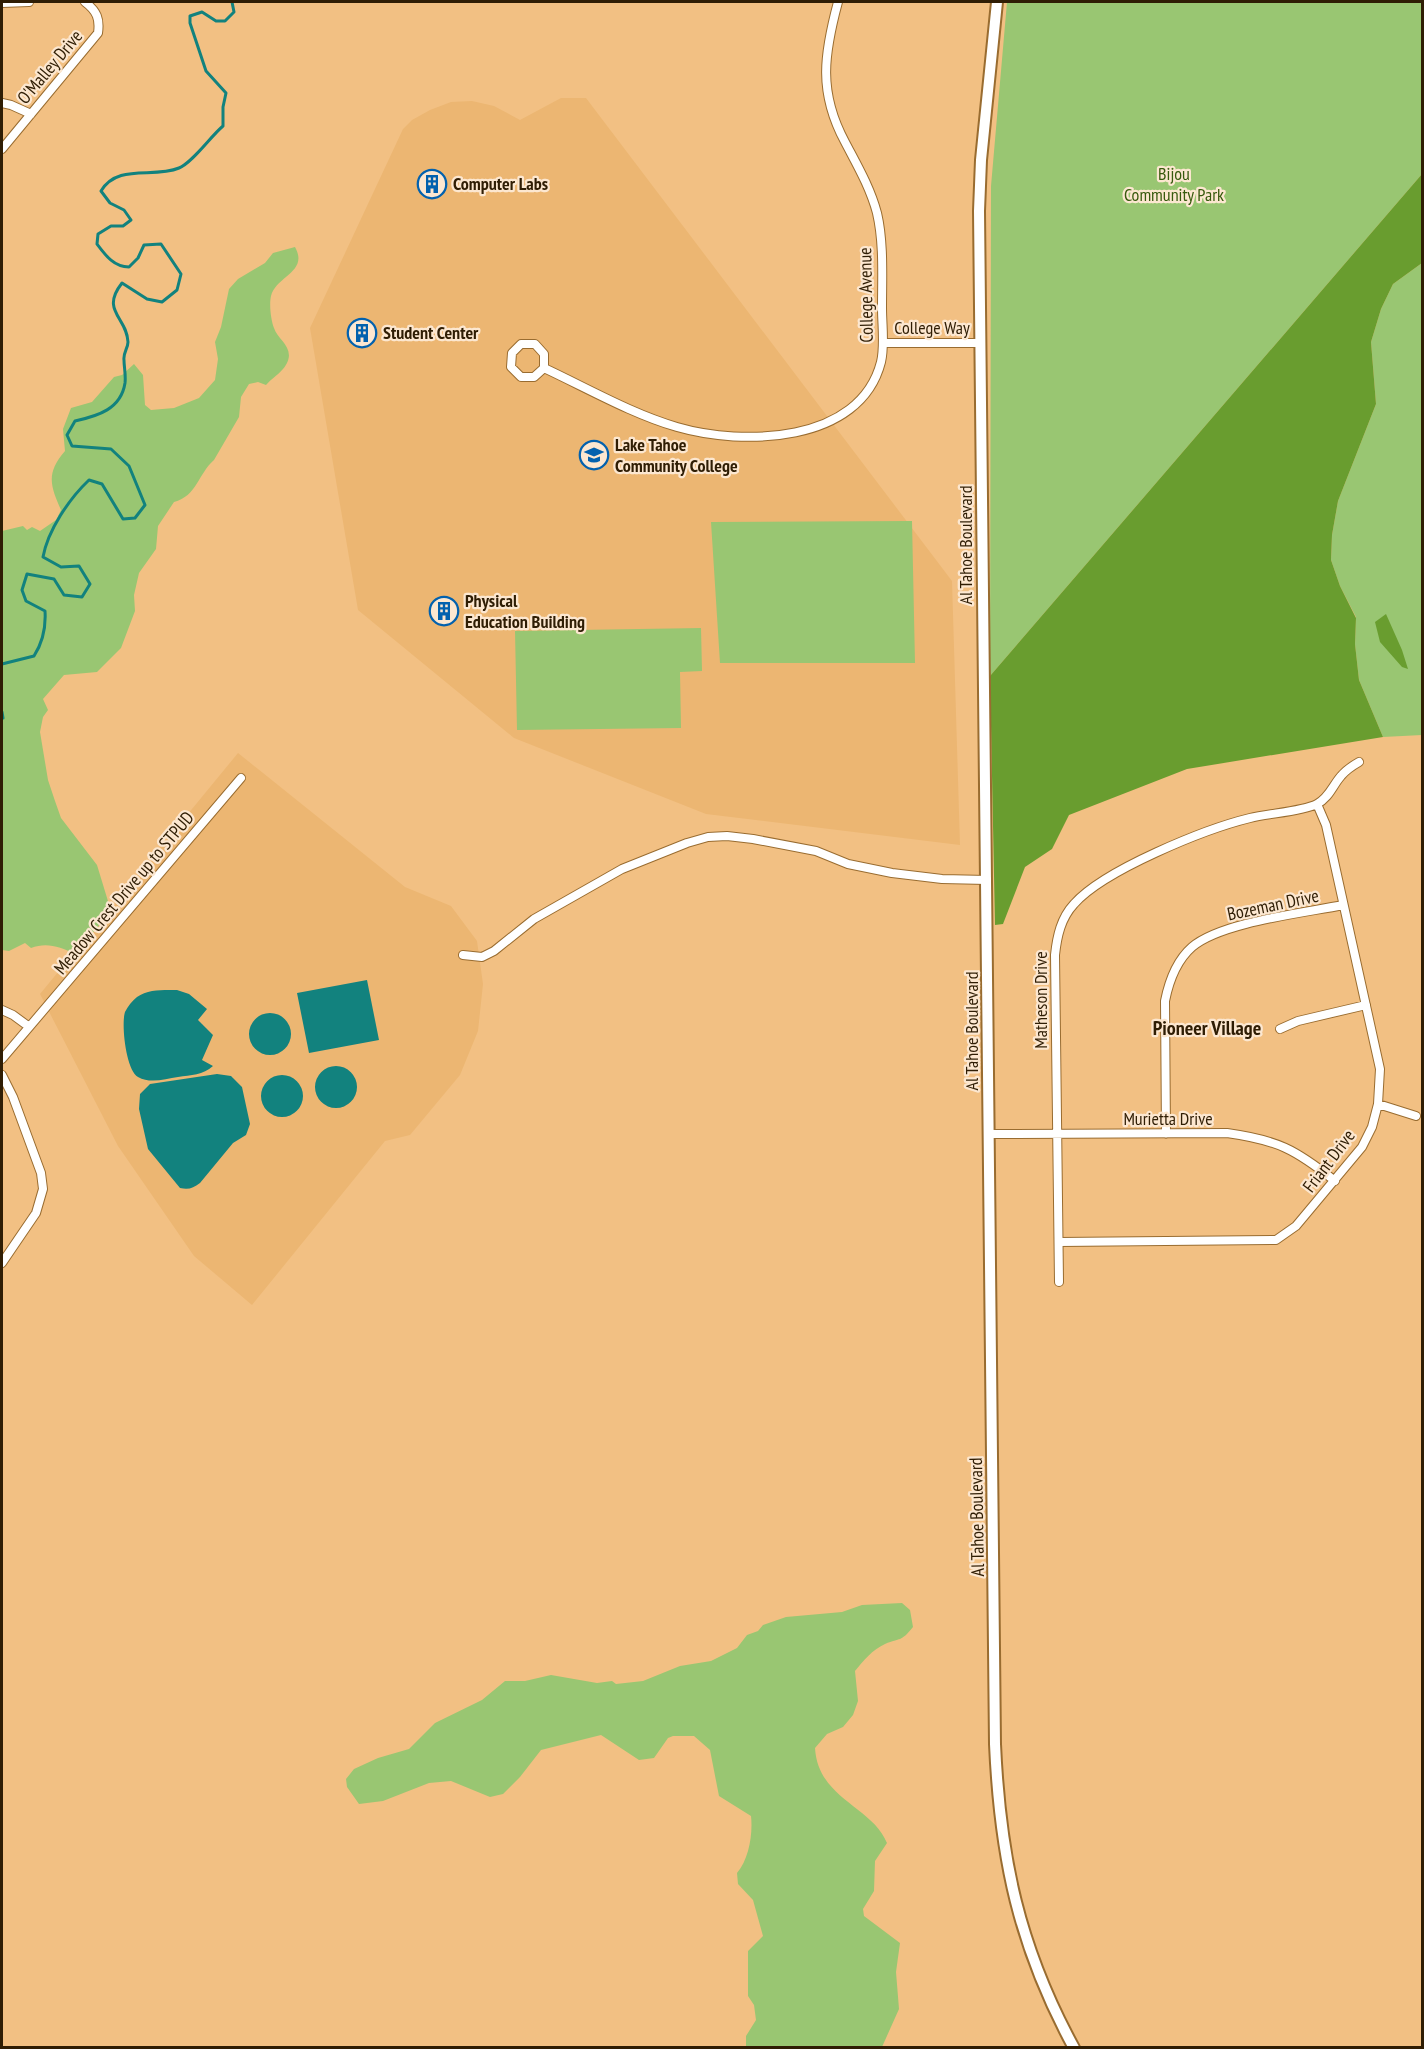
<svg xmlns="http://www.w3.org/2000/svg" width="1424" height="2049" viewBox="0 0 1424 2049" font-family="'PT Sans Narrow',sans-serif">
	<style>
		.built { fill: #ecb672 }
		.green { fill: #99c672 }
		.forest { fill: #699d2f }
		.water { fill: #12827e }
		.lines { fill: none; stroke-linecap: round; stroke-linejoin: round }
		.stream { stroke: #12827e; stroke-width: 3 }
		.minor-casing { stroke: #996c30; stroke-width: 10 }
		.secondary-casing { stroke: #996c30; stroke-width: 14 }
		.minor { stroke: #fff; stroke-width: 8 }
		.secondary { stroke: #fff; stroke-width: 10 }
		.labels { text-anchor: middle; stroke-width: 4.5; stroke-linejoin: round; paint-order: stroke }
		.street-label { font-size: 18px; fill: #2f1d04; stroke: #fce7d0 }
		.park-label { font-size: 18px; fill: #375a0d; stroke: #fce7d0 }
		.poi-label { font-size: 18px; font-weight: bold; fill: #2f1d04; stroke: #fce7d0; text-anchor: start }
		.neighbourhood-label { font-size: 20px; font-weight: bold; fill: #2f1d04; stroke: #fce7d0 }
	</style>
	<rect width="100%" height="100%" fill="#f2c083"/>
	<path class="built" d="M561 98H586L952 581 960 845 706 814 514 738 358 610 310 328 403 129 412 120 430 110 451 102 472 101 494 106 520 120Z
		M238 753 405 887 451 906 477 941 483 984 478 1031 460 1075 410 1135 385 1141 252 1305 194 1256 118 1146 40 994Z"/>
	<path class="green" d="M1007 2H1422V174L990 676 991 186Z
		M295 247C309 272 276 276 271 296 269 305 271 320 274 328 278 341 299 349 283 369 278 375 271 379 266 385L258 382 249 384 241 397 239 417 214 460C198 474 197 496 174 502L158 526 156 549 139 573 134 595 135 611 121 648 97 672 64 675 43 699 48 710 43 717 40 732 48 780 55 801 61 818 97 865 111 911 75 954C60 947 47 942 31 948L25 943 9 951 2 950V531L23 526 27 530 32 527 40 531 56 520 61 510C50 485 46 473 65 451L63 429 71 408 92 402 114 377 122 375 134 364 143 375 145 405 151 410 174 408 199 398 215 380 218 359 215 342 221 327 229 289 238 279 265 263 273 253Z
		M1422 263V735L1383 737 1359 680 1355 644 1356 617 1340 586 1331 560 1332 535 1338 501 1376 404 1371 342 1381 309 1393 284Z
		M912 521 915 663H720L711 522Z
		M701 628 702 671 680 672 681 728 517 730 515 631Z
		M902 1603 910 1610 913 1627C900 1643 901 1637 885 1644 872 1650 864 1660 855 1671L858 1701 853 1715 843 1727 827 1734 815 1748C818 1799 872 1806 887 1843L875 1861 874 1891 863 1909 864 1916 900 1943 896 1972 899 2009 882 2047H746V2036L756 2020 754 2005 748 1996V1951L763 1936 753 1900 738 1884 737 1873C749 1859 753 1834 751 1816L719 1796 710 1750 694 1736H673L668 1738 654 1758 639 1760 601 1735 541 1750 520 1777 503 1794 490 1797 451 1781 429 1783 383 1801 359 1804 347 1787 346 1779 354 1769 378 1758 409 1749 435 1723 482 1700 505 1681H525L551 1675 597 1683 612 1681 616 1684 643 1681 680 1666 711 1661 737 1648 747 1635 758 1631 763 1625 786 1617 842 1612 862 1605Z"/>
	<path class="forest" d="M1422 174V263L1393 284 1381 309 1371 342 1376 404 1338 501 1332 535 1331 560 1340 586 1356 618 1355 644 1359 680 1383 737 1187 769 1069 815 1052 849 1025 867 1003 924 995 925 990 676Z
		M1386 614 1402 650 1408 669 1402 667 1380 642 1375 622Z"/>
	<path class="water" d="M367 980 379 1040 309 1053 297 993Z
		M177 990 189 994 207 1009 198 1020 213 1035 202 1060 213 1066C203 1075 191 1075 178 1077 165 1079 150 1084 138 1077 126 1070 121 1024 125 1012 128 1006 132 1001 137 997 148 989 164 990 177 990Z
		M249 1034a21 21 0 1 1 42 0a21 21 0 1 1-42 0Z
		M315 1087a21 21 0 1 1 42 0a21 21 0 1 1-42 0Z
		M217 1074 231 1076 242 1087 250 1124 246 1135 233 1143 200 1183C193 1188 189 1190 180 1188L148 1149 139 1109 140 1094 150 1084Z
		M261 1096a21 21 0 1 1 42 0a21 21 0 1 1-42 0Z"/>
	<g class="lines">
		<path class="stream" d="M2 664 34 656C43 642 46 627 45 611L26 601 22 590 27 574 54 579 64 595 82 597 90 584 79 566 61 567 43 557C48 530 69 499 89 480L102 484 123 519 135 518 145 505 129 466 111 449 72 446 67 435 75 421C98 416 121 409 125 383 126 375 124 367 124 360 123 353 128 348 128 342 127 317 100 311 122 283L147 299 162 302 177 290 181 274 161 244 144 245 138 258 129 267C114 267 106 256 97 244L98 234 111 226H123L131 220 124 210 110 203 101 191C118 163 153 179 179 168 193 162 210 137 223 126V107L226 93 206 71 190 23V16L202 12 216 21H225L234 12 232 2
			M2 712 3 718H2"/>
		<g class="minor-casing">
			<path id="minor" d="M2 3 29 2
				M2 103 11 105 31 114
				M2 149 98 33C100 19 97 11 85 2
				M883 343H981
				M544 368 534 377H521L511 367 512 353 521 344H535L544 354V368C587 388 632 414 677 427 742 446 860 444 881 362 885 345 882 326 882 308 882 277 884 243 877 213 870 187 857 165 845 142 818 92 824 54 838 2
				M463 955 482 957 494 951 534 919 622 869 687 843 708 837 727 836 753 839 816 851 848 864 892 873 942 879 987 880
				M2 1010 13 1015 28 1026
				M1280 1029 1298 1021 1366 1005
				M2 1059 241 778
				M2 1075 13 1097 41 1173 43 1189 36 1213 2 1263
				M1378 1104 1416 1116
				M989 1134 1227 1133C1277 1140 1295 1149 1335 1181
				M1166 1134 1165 1001C1169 981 1176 961 1192 947 1221 922 1304 913 1343 905
				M1059 1242 1276 1240 1296 1226 1362 1147 1372 1127 1378 1104 1380 1069 1326 825 1317 804
				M1059 1282 1055 955C1057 936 1061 918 1074 904 1104 870 1205 829 1250 818 1269 813 1301 812 1317 804 1329 798 1333 785 1341 776 1346 770 1352 766 1359 762"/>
		</g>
		<g class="secondary-casing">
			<path id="secondary" d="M997 2 981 160 979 211 995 1744C1000 1858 1019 1947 1074 2048"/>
		</g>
		<use href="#minor" class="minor"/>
		<use href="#secondary" class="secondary"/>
	</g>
	<defs>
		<g id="building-ring" transform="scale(1.5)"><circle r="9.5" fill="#fce7d0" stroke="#0261ae" stroke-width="1.5"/><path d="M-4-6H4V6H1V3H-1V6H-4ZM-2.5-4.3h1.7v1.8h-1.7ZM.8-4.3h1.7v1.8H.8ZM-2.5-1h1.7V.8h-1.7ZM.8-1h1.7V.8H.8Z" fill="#0261ae"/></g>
		<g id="university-ring" transform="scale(1.5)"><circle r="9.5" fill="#fce7d0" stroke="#0261ae" stroke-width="1.5"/><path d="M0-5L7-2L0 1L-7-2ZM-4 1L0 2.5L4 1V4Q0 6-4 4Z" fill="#0261ae"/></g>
	</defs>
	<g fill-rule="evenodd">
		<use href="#building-ring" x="432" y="184"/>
		<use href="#building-ring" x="362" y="333"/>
		<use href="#university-ring" x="594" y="455"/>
		<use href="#building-ring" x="444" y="611"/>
	</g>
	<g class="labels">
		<g class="street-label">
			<text transform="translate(50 67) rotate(-50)" y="6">O'Malley Drive</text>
			<text transform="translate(866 295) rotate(-91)" y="6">College Avenue</text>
			<text x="932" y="334">College Way</text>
			<text transform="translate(966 545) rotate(-90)" y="6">Al Tahoe Boulevard</text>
			<text transform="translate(124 893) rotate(-50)" y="6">Meadow Crest Drive up to STPUD</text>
			<text transform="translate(1273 905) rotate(-12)" y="6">Bozeman Drive</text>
			<text transform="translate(1041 1000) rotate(-90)" y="6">Matheson Drive</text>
			<text transform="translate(972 1031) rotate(-90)" y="6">Al Tahoe Boulevard</text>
			<text x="1168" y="1125">Murietta Drive</text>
			<text transform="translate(1329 1161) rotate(-53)" y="6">Friant Drive</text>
			<text transform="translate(977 1517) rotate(-91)" y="6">Al Tahoe Boulevard</text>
		</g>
		<g class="park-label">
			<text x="1174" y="180">Bijou<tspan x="1174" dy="21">Community Park</tspan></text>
		</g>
		<g class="poi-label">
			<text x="453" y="190">Computer Labs</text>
			<text x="383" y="339">Student Center</text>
			<text x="615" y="451">Lake Tahoe<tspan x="615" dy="21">Community College</tspan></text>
			<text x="465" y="607">Physical<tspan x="465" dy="21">Education Building</tspan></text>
		</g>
		<g class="neighbourhood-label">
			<text x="1207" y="1035">Pioneer Village</text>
		</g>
	</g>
	<rect width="1424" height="2049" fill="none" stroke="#2f1d04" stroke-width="6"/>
</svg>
